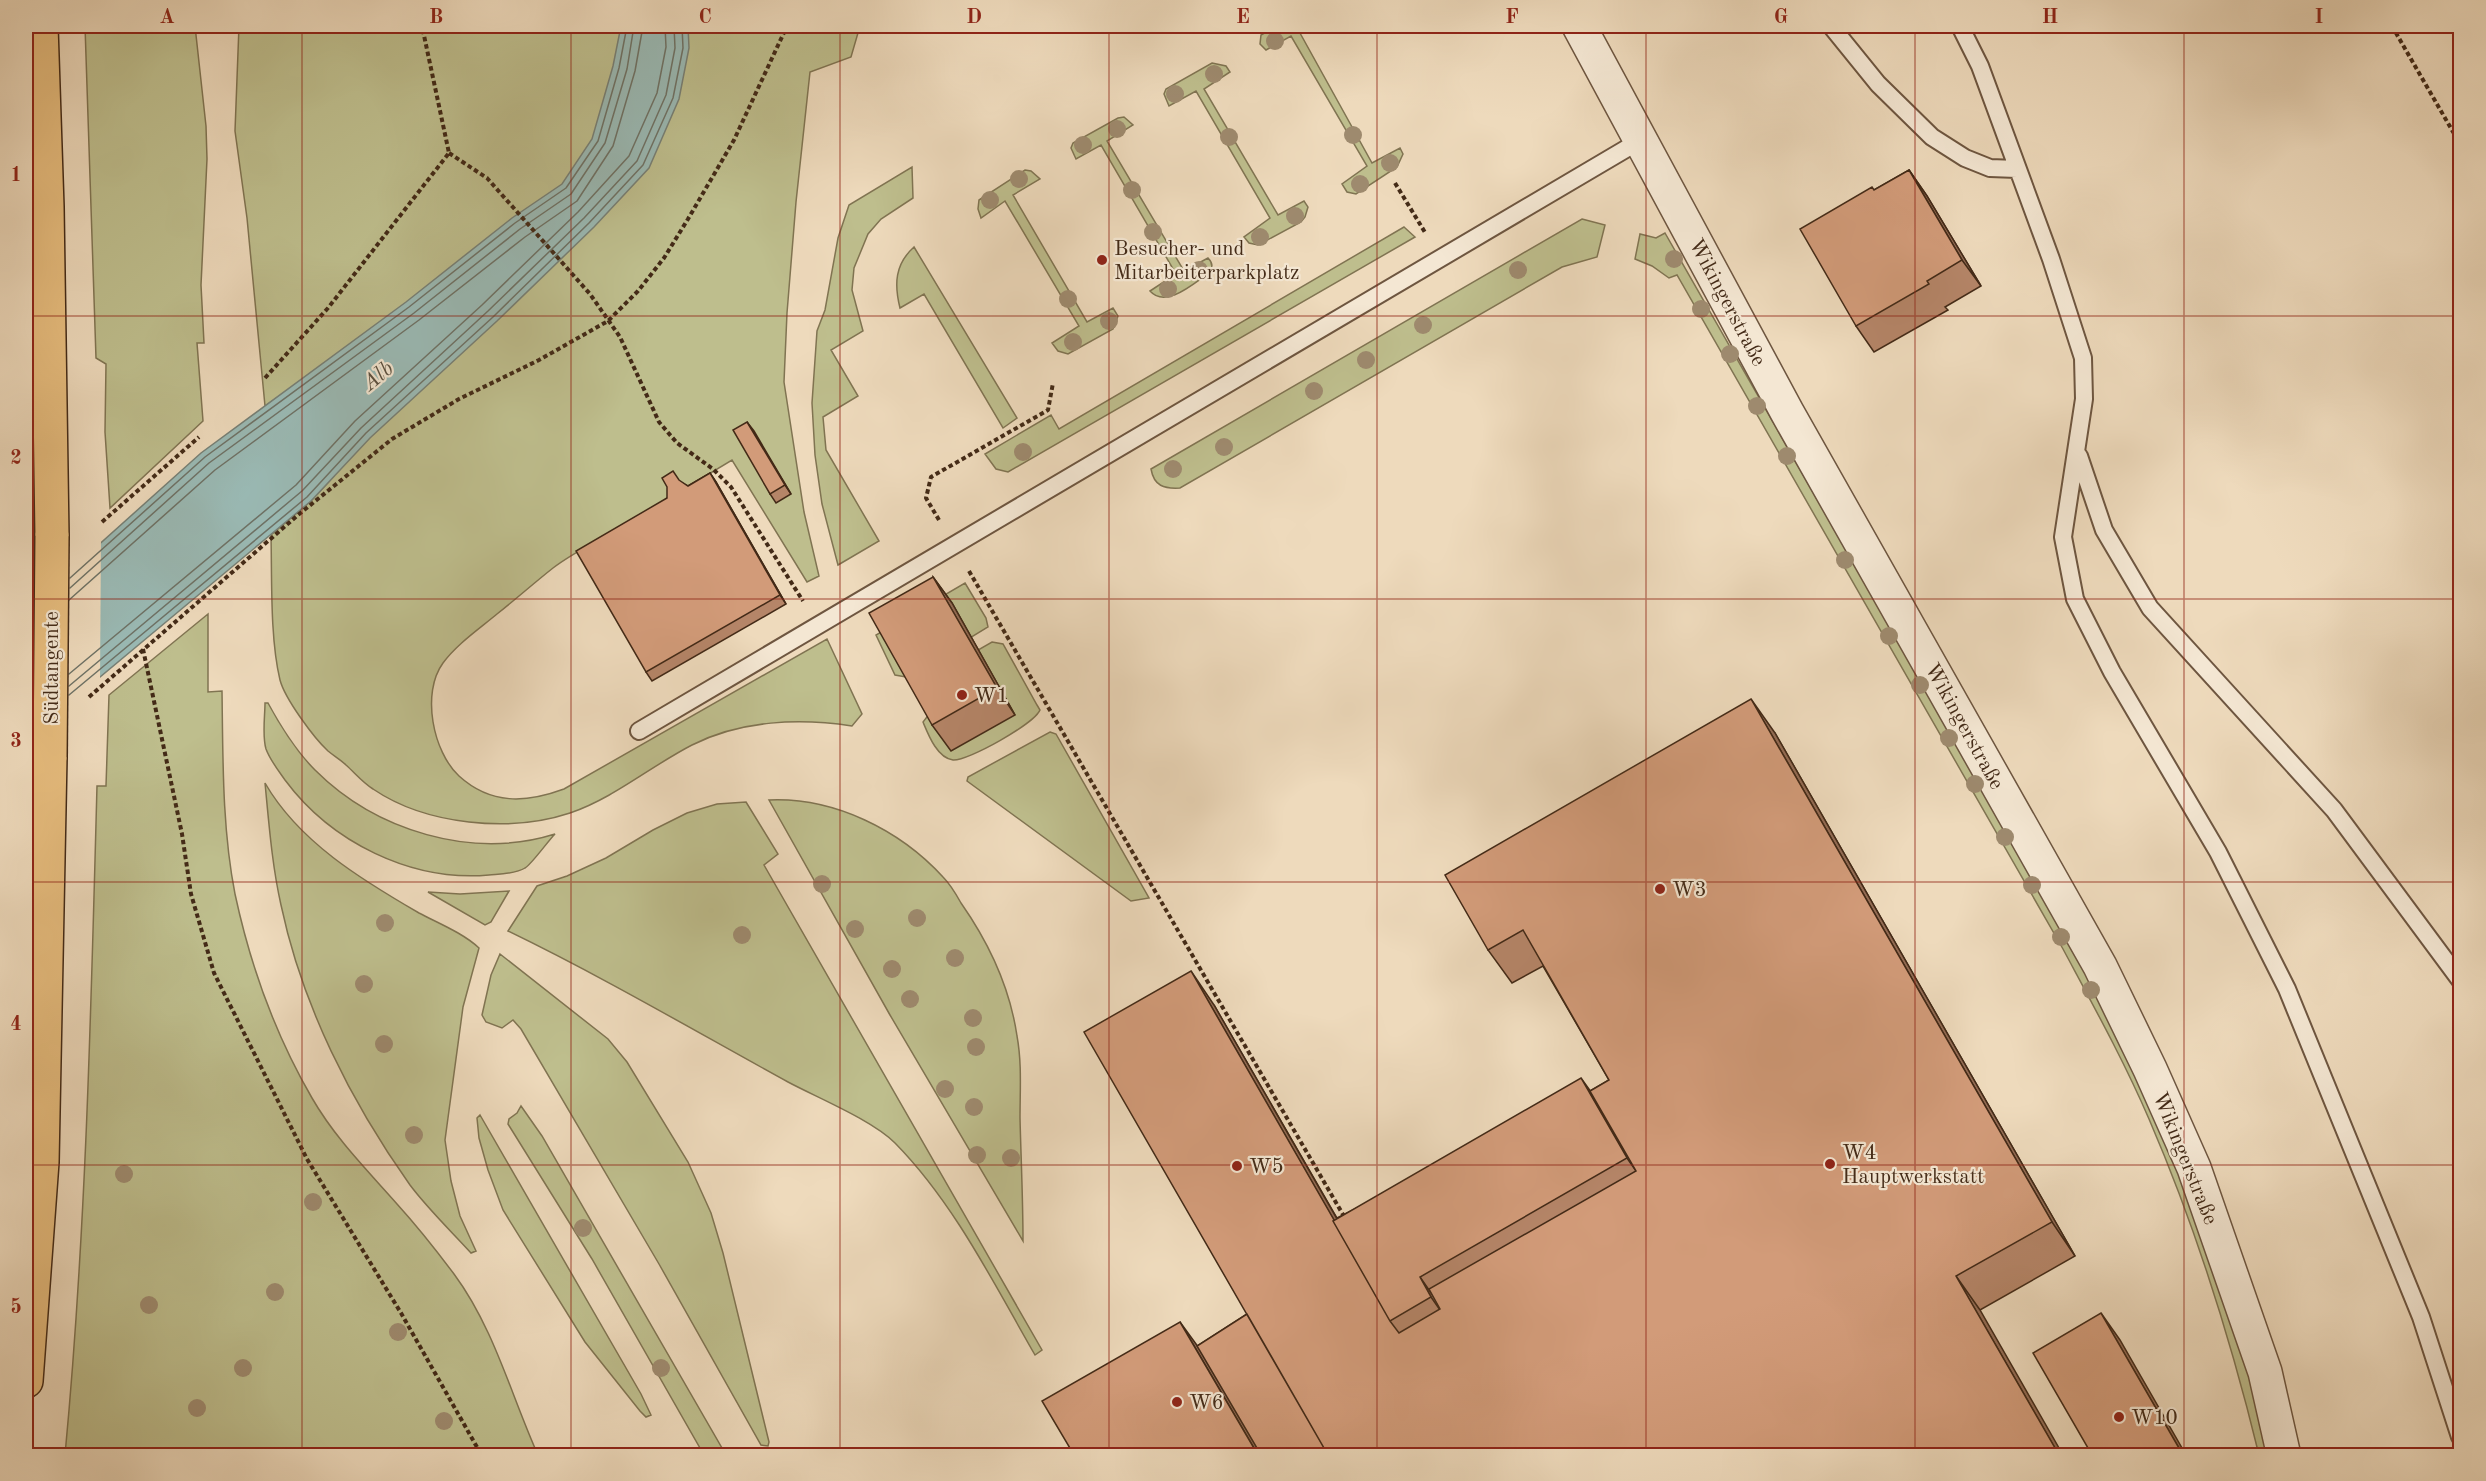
<svg xmlns="http://www.w3.org/2000/svg" width="2486" height="1481" viewBox="0 0 2486 1481" font-family="'Old Standard TT',serif">
	<style>
		.green { fill: #bebe8d; stroke: #807452; stroke-width: 1.5 }
		.water { fill: #9abab5; stroke: #778076; stroke-width: 1.5 }
		.pier { fill: #eedabc }
		.lines { fill: none; stroke-linecap: round; stroke-linejoin: round }
		.shore { stroke: #6e7266; stroke-width: 1.5 }
		.lane-casing { stroke: #6e5640; stroke-width: 20 }
		.street-casing { stroke: #6e5640; stroke-width: 36 }
		.highway-casing { stroke: #432a17; stroke-width: 36 }
		.path { stroke: #432a17; stroke-width: 4; stroke-dasharray: 4.5 3; stroke-linecap: butt }
		.lane { stroke: #f4e7d3; stroke-width: 16 }
		.street { stroke: #f4e7d3; stroke-width: 33 }
		.highway { stroke: #e7bd7e; stroke-width: 33 }
		.highway-bridge-casing { stroke: #432a17; stroke-width: 36; stroke-linecap: butt }
		.highway-bridge { stroke: #e7bd7e; stroke-width: 33 }
		.tree { fill: #9e8a6e }
		.wall { fill: #b58568; stroke: #432a17; stroke-width: 1.5 }
		.shaded-wall { fill: #936c55; stroke: #432a17; stroke-width: 1.5 }
		.building { fill: #d29b79; stroke: #432a17; stroke-width: 1.5 }
		.grid { fill: none; stroke: #8f2418; stroke-width: 1.5; stroke-opacity: 0.55 }
		.poi-dot { fill: #8f2418; stroke: #f4e7d3; stroke-width: 2 }
		.labels { text-anchor: middle; stroke-width: 4.5; stroke-linejoin: round; paint-order: stroke }
		.poi-label { font-size: 21px; fill: #432a17; stroke: #f4e7d3; text-anchor: start }
		.street-label { font-size: 21px; fill: #432a17; stroke: #f4e7d3 }
		.water-label { font-size: 22px; font-style: italic; fill: #594e3e; stroke: #f4e7d3 }
		.neatline { fill: none; stroke: #8f2418; stroke-width: 2 }
		.grid-label { font-size: 20px; text-anchor: middle; font-weight: bold; fill: #8f2418 }
	</style>
	<rect width="100%" height="100%" fill="#eedabc"/>
	<filter id="stains"><feTurbulence type="fractalNoise" baseFrequency=".00333" numOctaves="4"/><feColorMatrix values="0 0 0 0 .2 0 0 0 0 .09 0 0 0 0 .02 0 0 0 .5 -.17"/></filter>
	<radialGradient id="worn" r=".72"><stop offset=".6" stop-color="#630" stop-opacity="0"/><stop offset="1" stop-color="#630" stop-opacity=".3"/></radialGradient>
	<path class="green" d="M85 26H195L206 126 207 159 201 285 204 343H197L203 421 110 508 105 432 106 364 96 358Z
		M239 26H860L851 57 810 72 796 202 787 313 784 382 804 512 819 576 807 582 732 460C692 484 652 508 611 533 592 544 571 554 553 568 534 583 516 599 497 614 479 629 457 644 443 663 421 693 433 752 459 776 491 805 526 803 564 789L827 639 862 714 852 726C800 718 741 720 692 745 651 766 614 798 570 813 510 833 426 825 373 789 362 782 355 773 346 765 341 760 334 756 328 751 314 738 285 699 280 680 270 639 272 579 271 535L311 501 334 476 294 386 265 406 247 218 235 131Z
		M1277 26H1310L1300 33 1372 163 1400 148 1403 154 1397 167 1356 194 1347 192 1342 184 1367 166 1291 36 1266 50 1260 44 1261 35Z
		M1212 63 1226 66 1230 72 1204 89 1278 215 1304 201 1308 207 1305 217 1301 222 1258 245 1249 243 1244 237 1270 218 1196 91 1169 106 1164 94 1166 89Z
		M1124 117 1133 125 1107 141 1184 271 1208 258C1213 263 1213 268 1209 273 1194 283 1166 309 1150 291L1176 274 1101 145 1076 159 1071 148 1073 143 1118 118Z
		M912 167 913 198 881 219 868 234 854 268 852 290 863 331 831 350 858 396 823 417 826 450 879 541 838 565 822 504 815 455 812 403 817 331 825 310 838 238 849 205Z
		M1025 170 1031 171 1040 179 1013 195 1087 322 1113 308 1118 316 1113 329 1068 354 1058 351 1052 343 1079 326 1005 201 981 218 978 209 979 200Z
		M1582 219 1605 225 1597 257 1562 267 1180 488C1164 489 1154 486 1151 469Z
		M1404 227 1415 237 1008 472 996 469 985 454 1051 415 1059 429Z
		M1665 233 2086 970 2180 1164 2244 1354 2269 1455H2259C2231 1340 2196 1228 2149 1119 2124 1061 2093 1005 2063 949L1677 275 1669 278 1652 266 1635 259 1640 234 1656 238Z
		M914 247 1017 418 1003 428 924 294 900 308C894 284 895 264 914 247Z
		M26 266 30 554 26 558Z
		M965 583 986 618 988 627 906 677 895 675 876 635Z
		M208 614V692L222 691C223 758 222 828 235 894 250 964 276 1036 312 1098 335 1138 367 1170 397 1204 417 1226 436 1250 454 1274 494 1328 511 1395 538 1455H65C86 1233 91 1010 97 786H106L109 695Z
		M992 642 1003 644 1037 705 1040 710C1034 724 968 761 953 760 937 758 928 734 923 722L978 650Z
		M265 703H268C281 727 295 750 315 770 376 831 472 860 555 834 548 841 531 865 525 868 516 874 499 874 489 875 411 882 331 842 285 780 278 770 270 760 266 749 262 736 265 716 265 703Z
		M1050 732 1056 734 1149 898 1131 901 967 781 968 777Z
		M265 783C299 842 362 880 419 913 438 923 463 933 479 948L463 1007 445 1140 451 1181 460 1216 476 1251 471 1253C451 1231 428 1209 410 1185 351 1102 302 1005 281 905 272 865 269 824 265 783Z
		M769 800C834 797 900 830 943 877 950 884 956 894 961 903 989 943 1010 988 1017 1036 1022 1063 1020 1091 1020 1118 1021 1159 1023 1200 1023 1241L890 1015Z
		M746 802 778 854 764 865 1042 1350 1035 1355C993 1282 954 1203 895 1143 872 1120 818 1098 788 1082 695 1031 603 977 508 931L537 886 567 876 606 858 653 830 687 813 717 804Z
		M509 891 491 922 485 925 428 892 460 894Z
		M500 954 608 1039 627 1062 688 1162 711 1213 723 1253 769 1442 768 1446 761 1445 659 1264 521 1029 513 1020 502 1028 486 1022 482 1015 491 975Z
		M521 1106 542 1136 726 1455H704L592 1259 508 1124 509 1119 517 1113Z
		M480 1115 641 1394 651 1415 646 1417 640 1411 585 1342 503 1210 488 1170 479 1138 477 1118Z"/>
	<path class="water" d="M621 26H688L689 48 679 99 649 168 594 227 497 321 370 438 311 501 70 702 26 610 201 453 406 302 512 218 562 184 592 139 613 66Z"/>
	<path class="pier" d="M101 538 100 681 26 744V606Z"/>
	<g class="lines">
		<path class="shore" d="M70 578 205 457 409 307 515 223 566 188 598 141 619 68 627 26
			M70 588 209 463 414 313 520 229 571 194 605 143 627 69 634 26
			M69 600 215 470 419 320 525 237 577 201 613 146 635 71 643 26
			M69 674 296 485 355 421 482 305 578 212 629 156 657 93 666 47 665 26
			M69 686 302 491 361 428 488 311 584 218 637 161 666 95 675 48 674 26
			M69 695 307 497 366 433 493 317 589 223 643 165 673 98 683 48 682 26"/>
		<g class="lane-casing">
			<path id="lane" d="M1831 26 1878 84 1932 137 1965 158 1990 168 2017 169
				M1960 26 1980 66 2051 259 2083 358 2084 399 2063 537 2075 599 2112 672 2218 852 2287 989 2421 1317 2460 1437
				M2079 456 2104 530 2150 608 2334 810 2460 980
				M639 731 1641 140"/>
		</g>
		<g class="street-casing">
			<path id="street" d="M1579 26 1787 412 2100 966 2150 1069 2194 1168 2265 1372 2284 1456"/>
		</g>
		<g class="highway-casing">
			<path id="highway" d="M41 26 47 207 52 536
				M26 1381 42 1162 50 757"/>
		</g>
		<path class="path" d="M2392 26 2460 144
			M449 153 487 178 590 294 620 337 659 422 677 443 713 469 731 487 803 601
			M1395 183 1426 234
			M265 378 328 308 449 153 422 26
			M939 520 926 498 931 477 1048 410 1053 383
			M102 522 199 437
			M969 571 1345 1218
			M143 649 182 834 191 894 214 973 307 1159 401 1313 482 1456
			M89 697 298 515 392 439 459 399 539 360 608 321 638 291 664 258 688 219 734 140 787 26"/>
		<use href="#lane" class="lane"/>
		<use href="#street" class="street"/>
		<use href="#highway" class="highway"/>
		<g class="highway-bridge-casing">
			<path id="highway-bridge" d="M50 757 52 536"/>
		</g>
		<use href="#highway-bridge" class="highway-bridge"/>
	</g>
	<g class="tree">
		<circle cx="1275" cy="41" r="9"/>
		<circle cx="1214" cy="74" r="9"/>
		<circle cx="1175" cy="94" r="9"/>
		<circle cx="1117" cy="129" r="9"/>
		<circle cx="1353" cy="135" r="9"/>
		<circle cx="1229" cy="137" r="9"/>
		<circle cx="1083" cy="145" r="9"/>
		<circle cx="1390" cy="163" r="9"/>
		<circle cx="1019" cy="179" r="9"/>
		<circle cx="1360" cy="184" r="9"/>
		<circle cx="1132" cy="190" r="9"/>
		<circle cx="990" cy="200" r="9"/>
		<circle cx="1295" cy="216" r="9"/>
		<circle cx="1153" cy="232" r="9"/>
		<circle cx="1260" cy="237" r="9"/>
		<circle cx="1674" cy="259" r="9"/>
		<circle cx="1199" cy="270" r="9"/>
		<circle cx="1518" cy="270" r="9"/>
		<circle cx="1168" cy="289" r="9"/>
		<circle cx="1068" cy="299" r="9"/>
		<circle cx="1701" cy="309" r="9"/>
		<circle cx="1109" cy="321" r="9"/>
		<circle cx="1423" cy="325" r="9"/>
		<circle cx="1073" cy="342" r="9"/>
		<circle cx="1730" cy="354" r="9"/>
		<circle cx="1366" cy="360" r="9"/>
		<circle cx="1314" cy="391" r="9"/>
		<circle cx="1757" cy="406" r="9"/>
		<circle cx="1224" cy="447" r="9"/>
		<circle cx="1023" cy="452" r="9"/>
		<circle cx="1787" cy="456" r="9"/>
		<circle cx="1173" cy="469" r="9"/>
		<circle cx="1845" cy="560" r="9"/>
		<circle cx="1889" cy="636" r="9"/>
		<circle cx="1920" cy="685" r="9"/>
		<circle cx="1949" cy="738" r="9"/>
		<circle cx="1975" cy="784" r="9"/>
		<circle cx="2005" cy="837" r="9"/>
		<circle cx="822" cy="884" r="9"/>
		<circle cx="2032" cy="885" r="9"/>
		<circle cx="917" cy="918" r="9"/>
		<circle cx="385" cy="923" r="9"/>
		<circle cx="855" cy="929" r="9"/>
		<circle cx="742" cy="935" r="9"/>
		<circle cx="2061" cy="937" r="9"/>
		<circle cx="955" cy="958" r="9"/>
		<circle cx="892" cy="969" r="9"/>
		<circle cx="364" cy="984" r="9"/>
		<circle cx="2091" cy="990" r="9"/>
		<circle cx="910" cy="999" r="9"/>
		<circle cx="973" cy="1018" r="9"/>
		<circle cx="384" cy="1044" r="9"/>
		<circle cx="976" cy="1047" r="9"/>
		<circle cx="945" cy="1089" r="9"/>
		<circle cx="974" cy="1107" r="9"/>
		<circle cx="414" cy="1135" r="9"/>
		<circle cx="977" cy="1155" r="9"/>
		<circle cx="1011" cy="1158" r="9"/>
		<circle cx="124" cy="1174" r="9"/>
		<circle cx="313" cy="1202" r="9"/>
		<circle cx="583" cy="1228" r="9"/>
		<circle cx="275" cy="1292" r="9"/>
		<circle cx="149" cy="1305" r="9"/>
		<circle cx="398" cy="1332" r="9"/>
		<circle cx="243" cy="1368" r="9"/>
		<circle cx="661" cy="1368" r="9"/>
		<circle cx="197" cy="1408" r="9"/>
		<circle cx="444" cy="1421" r="9"/>
	</g>
	<path class="wall" d="M1909 170 1927 196 1981 286 1945 307 1948 310 1874 352 1856 326 1874 190Z
		M747 422 791 494 776 503 770 494Z
		M710 473 716 482 786 604 652 681 646 672 667 498 680 482 688 486Z
		M933 577 952 603 1015 715 951 751 932 725Z
		M1775 733 2075 1256 1980 1310 1197 1346 1247 1314 1214 1005 1337 1218 1590 1091 1609 1080 1543 966 1512 983 1488 950Z"/>
	<path class="shaded-wall" d="M1909 170 1927 196 1981 286 1962 260Z
		M747 422 754 431 791 494 785 485Z
		M710 473 716 482 786 604 780 595Z
		M933 577 952 603 1015 715 997 688Z
		M1751 699 1775 733 2075 1256 2052 1222Z
		M1191 971 1214 1005 1394 1318 1391 1320Z
		M1581 1078 1614 1124 1659 1204 1627 1158Z
		M1956 1276 1980 1310 2063 1455H2059Z
		M1420 1277 1452 1323 1463 1343 1431 1297Z
		M2101 1313 2120 1340 2186 1455H2183Z
		M1180 1322 1204 1355 1262 1455H1258Z"/>
	<path class="building" d="M1909 170 1962 260 1927 281 1929 284 1856 326 1800 229 1872 187 1874 190Z
		M747 422 785 485 770 494 733 430Z
		M673 471 679 480 688 486 710 473 780 595 646 672 576 551 667 498V487L662 478Z
		M933 577 997 688 932 725 869 613Z
		M1751 699 2052 1222 1956 1276 2059 1455H1328L1084 1032 1191 971 1334 1220 1333 1221 1390 1321 1399 1333 1440 1309 1429 1289 1636 1171 1590 1091 1609 1080 1523 930 1488 950 1445 875Z
		M1581 1078 1627 1158 1420 1277 1431 1297 1390 1321 1333 1221Z
		M2101 1313 2183 1455H2092L2033 1353Z
		M1247 1314 1328 1455H1261L1197 1346Z
		M1180 1322 1258 1455H1074L1042 1401Z"/>
	<path class="grid" d="M302 26V1456M571 26V1456M840 26V1456M1109 26V1456M1377 26V1456M1646 26V1456M1915 26V1456M2184 26V1456M26 316H2460M26 599H2460M26 882H2460M26 1165H2460"/>
	<g class="poi-dot">
		<circle cx="1102" cy="260" r="6"/>
		<circle cx="962" cy="695" r="6"/>
		<circle cx="1660" cy="889" r="6"/>
		<circle cx="1830" cy="1164" r="6"/>
		<circle cx="1237" cy="1166" r="6"/>
		<circle cx="1177" cy="1402" r="6"/>
		<circle cx="2119" cy="1417" r="6"/>
	</g>
	<g class="labels">
		<g class="poi-label">
			<text x="1114" y="255">Besucher- und<tspan x="1114" dy="24">Mitarbeiterparkplatz</tspan></text>
			<text x="974" y="702">W1</text>
			<text x="1672" y="896">W3</text>
			<text x="1842" y="1159">W4<tspan x="1842" dy="24">Hauptwerkstatt</tspan></text>
			<text x="1249" y="1173">W5</text>
			<text x="1189" y="1409">W6</text>
			<text x="2131" y="1424">W10</text>
		</g>
		<g class="street-label">
			<text transform="translate(1728 302) rotate(62)" y="7">Wikingerstraße</text>
			<text transform="translate(51 668) rotate(-90)" y="7">Südtangente</text>
			<text transform="translate(1965 726) rotate(61)" y="7">Wikingerstraße</text>
			<text transform="translate(2186 1158) rotate(68)" y="7">Wikingerstraße</text>
		</g>
		<g class="water-label">
			<text transform="translate(377 375) rotate(-40)" y="8">Alb</text>
		</g>
	</g>
	<rect width="2486" height="1481" fill="none" stroke="#eedabc" stroke-width="66"/>
	<rect x="33" y="33" width="2420" height="1415" class="neatline"/>
	<g class="grid-label">
		<text x="167" y="23">A</text>
		<text x="436" y="23">B</text>
		<text x="705" y="23">C</text>
		<text x="974" y="23">D</text>
		<text x="1243" y="23">E</text>
		<text x="1512" y="23">F</text>
		<text x="1781" y="23">G</text>
		<text x="2050" y="23">H</text>
		<text x="2319" y="23">I</text>
		<text x="16" y="181">1</text>
		<text x="16" y="464">2</text>
		<text x="16" y="747">3</text>
		<text x="16" y="1030">4</text>
		<text x="16" y="1313">5</text>
	</g>
	<rect width="100%" height="100%" filter="url(#stains)"/>
	<rect width="100%" height="100%" fill="url(#worn)"/>
</svg>
